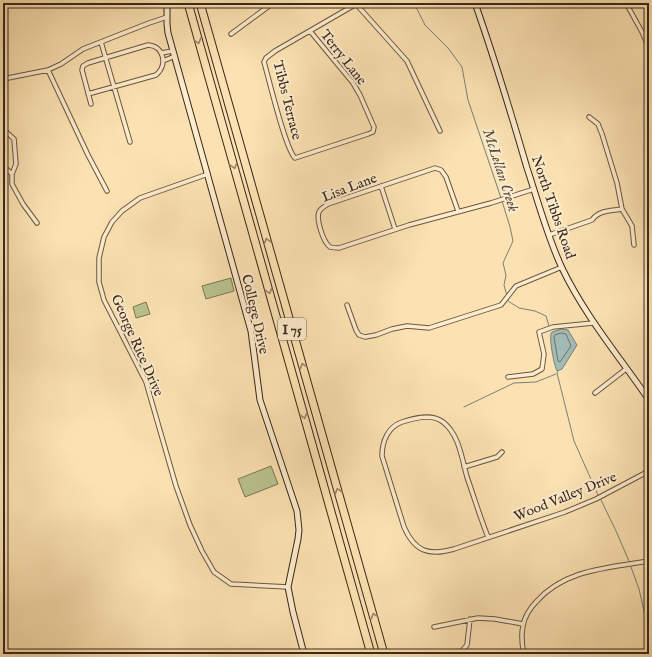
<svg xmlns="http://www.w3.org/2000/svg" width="652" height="657" viewBox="0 0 652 657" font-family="'IM FELL English',serif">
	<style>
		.green { fill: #bac490; stroke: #7a7656 }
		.water { fill: #a3bcb7; stroke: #798079 }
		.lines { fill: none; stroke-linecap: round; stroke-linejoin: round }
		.shore { stroke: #6e7269; stroke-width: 1 }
		.stream { stroke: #798079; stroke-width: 1 }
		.street-casing { stroke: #6a5641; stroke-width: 5.5 }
		.secondary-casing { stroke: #39271b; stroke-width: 7 }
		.highway-casing { stroke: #39271b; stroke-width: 9 }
		.street { stroke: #fdeccd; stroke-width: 3.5 }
		.secondary { stroke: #fdeccd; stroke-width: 5 }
		.highway { stroke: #fce2b2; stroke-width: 7 }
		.oneway { stroke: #9a8466 }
		.labels { text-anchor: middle; stroke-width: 4; stroke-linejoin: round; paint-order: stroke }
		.shield { fill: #fdeccd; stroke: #746250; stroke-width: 1 }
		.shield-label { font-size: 13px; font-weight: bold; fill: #39271b }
		.street-label { font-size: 14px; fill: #39271b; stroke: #fdeccd }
		.water-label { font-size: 15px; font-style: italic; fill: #544c42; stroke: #fdeccd }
	</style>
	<rect width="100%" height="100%" fill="#fce2b2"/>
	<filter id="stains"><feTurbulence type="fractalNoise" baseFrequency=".005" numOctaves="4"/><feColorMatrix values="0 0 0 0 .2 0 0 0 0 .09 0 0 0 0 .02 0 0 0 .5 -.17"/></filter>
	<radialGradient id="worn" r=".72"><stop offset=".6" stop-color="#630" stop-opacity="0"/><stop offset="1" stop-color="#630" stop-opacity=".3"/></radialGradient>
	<path class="green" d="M231 278 234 291 206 299 202 286Z
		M146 302 150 314 136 318 133 307Z
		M271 466 278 484 245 497 238 479Z"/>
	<path class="water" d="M561 329 568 330 577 345 562 369 557 371C554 365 548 335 552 332 554 331 559 330 561 329Z"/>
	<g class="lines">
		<path class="shore" d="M562 333 566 334 571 346 560 362 558 361 554 337 555 335Z"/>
		<path class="stream" d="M410 3 417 9 425 25 448 48 462 67 468 100 501 198
			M502 201 510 227 513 241 503 263 506 275 504 285 507 296
			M508 299V301L519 308 535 311 546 316 549 326
			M558 371 557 373 574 441 598 495
			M464 407 514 383 536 382 556 374
			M601 500 616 531 629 561
			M631 567 639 589 649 633"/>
		<g class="street-casing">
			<path id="street" d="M626 3 642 32 649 48
				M356 4 407 61 440 131
				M310 31 353 83 360 95 374 127 373 132 368 134 295 158C285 148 269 79 264 62L266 58 275 51 358 3
				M231 34 273 3
				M101 42 130 142
				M161 53 173 51
				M163 61 175 56
				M48 70 88 155 107 191
				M3 79 48 70 61 64 83 49 149 23 167 17
				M88 94 156 75C168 65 164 46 148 45L88 63 83 66 82 70 91 104
				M589 117 598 124 602 134 617 183 622 209
				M3 129 14 139 16 164 12 174V184L23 204 37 223
				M3 166 12 174
				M208 174 140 198 122 211 112 222 104 237 99 258V282L104 300 146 382 176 486 190 525 202 551 214 572 231 584 288 587
				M381 186 395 229
				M458 211 446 177 441 170 435 168 328 204C325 206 321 208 319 212 316 219 323 242 330 247 333 248 336 248 339 248L409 225 491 203 534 189
				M549 235 592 220C599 210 611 211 622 209L632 226 634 245
				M347 305 356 330 359 335 365 337 376 335 392 329 407 326 429 328 501 305 516 286 562 267
				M508 377 533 374 542 369 544 354 539 332 553 327 593 323
				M595 393 626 369
				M464 467 497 457 502 452
				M488 537C480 517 474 497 467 477 462 459 459 434 443 422 432 413 414 418 402 422 388 427 382 441 382 456L404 527C415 552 429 556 454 549L565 512 596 499 649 471
				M434 627 478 618 495 619 523 624
				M459 654 467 645 470 619
				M524 654C522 645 521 635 523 626 524 618 530 608 536 602 565 569 608 568 649 561
				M592 654 593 653"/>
		</g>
		<g class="secondary-casing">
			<path id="secondary" d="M167 3V24L168 33 251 331 260 400 297 511 299 530 298 539 288 587 293 612 304 654
				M475 3C494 57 511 113 527 168 538 201 547 236 562 268 585 316 619 356 649 400"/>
		</g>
		<g class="highway-casing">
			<path id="highway" d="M188 3 371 654
				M200 3 384 654"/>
		</g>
		<use href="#street" class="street"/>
		<use href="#secondary" class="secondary"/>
		<use href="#highway" class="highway"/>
	</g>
	<defs><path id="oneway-chevron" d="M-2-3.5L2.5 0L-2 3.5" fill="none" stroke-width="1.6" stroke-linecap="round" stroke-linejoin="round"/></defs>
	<g class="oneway">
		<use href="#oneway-chevron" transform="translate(198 41) rotate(74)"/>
		<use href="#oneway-chevron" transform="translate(234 166) rotate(74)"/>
		<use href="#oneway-chevron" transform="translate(267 241) rotate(-106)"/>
		<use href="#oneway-chevron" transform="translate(269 291) rotate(74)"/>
		<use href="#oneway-chevron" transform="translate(303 366) rotate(-106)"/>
		<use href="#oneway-chevron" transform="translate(304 416) rotate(75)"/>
		<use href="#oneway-chevron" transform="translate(338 491) rotate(-106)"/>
		<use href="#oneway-chevron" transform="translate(374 616) rotate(-106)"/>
	</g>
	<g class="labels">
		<rect class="shield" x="278" y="318" width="28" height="22" rx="3"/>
		<g class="shield-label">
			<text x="292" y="334">I 75</text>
		</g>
		<g class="street-label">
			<text transform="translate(344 57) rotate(52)" y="5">Terry Lane</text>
			<text transform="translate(288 100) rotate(76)" y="5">Tibbs Terrace</text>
			<text transform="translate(349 187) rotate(-21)" y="5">Lisa Lane</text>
			<text transform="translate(554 207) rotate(71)" y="5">North Tibbs Road</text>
			<text transform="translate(256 314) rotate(77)" y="5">College Drive</text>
			<text transform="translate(138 345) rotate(66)" y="5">George Rice Drive</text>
			<text transform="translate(565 496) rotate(-22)" y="5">Wood Valley Drive</text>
		</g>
		<g class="water-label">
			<text transform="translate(501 170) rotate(72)" y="5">McLellan Creek</text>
		</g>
	</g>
	<rect width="652" height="657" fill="none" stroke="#fce2b2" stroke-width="16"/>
	<rect x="4" y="4" width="644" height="649" fill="none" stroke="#39271b" stroke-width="2"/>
	<rect x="8" y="8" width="636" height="641" fill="none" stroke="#39271b"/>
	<rect width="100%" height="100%" filter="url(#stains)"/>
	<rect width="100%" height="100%" fill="url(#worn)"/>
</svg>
